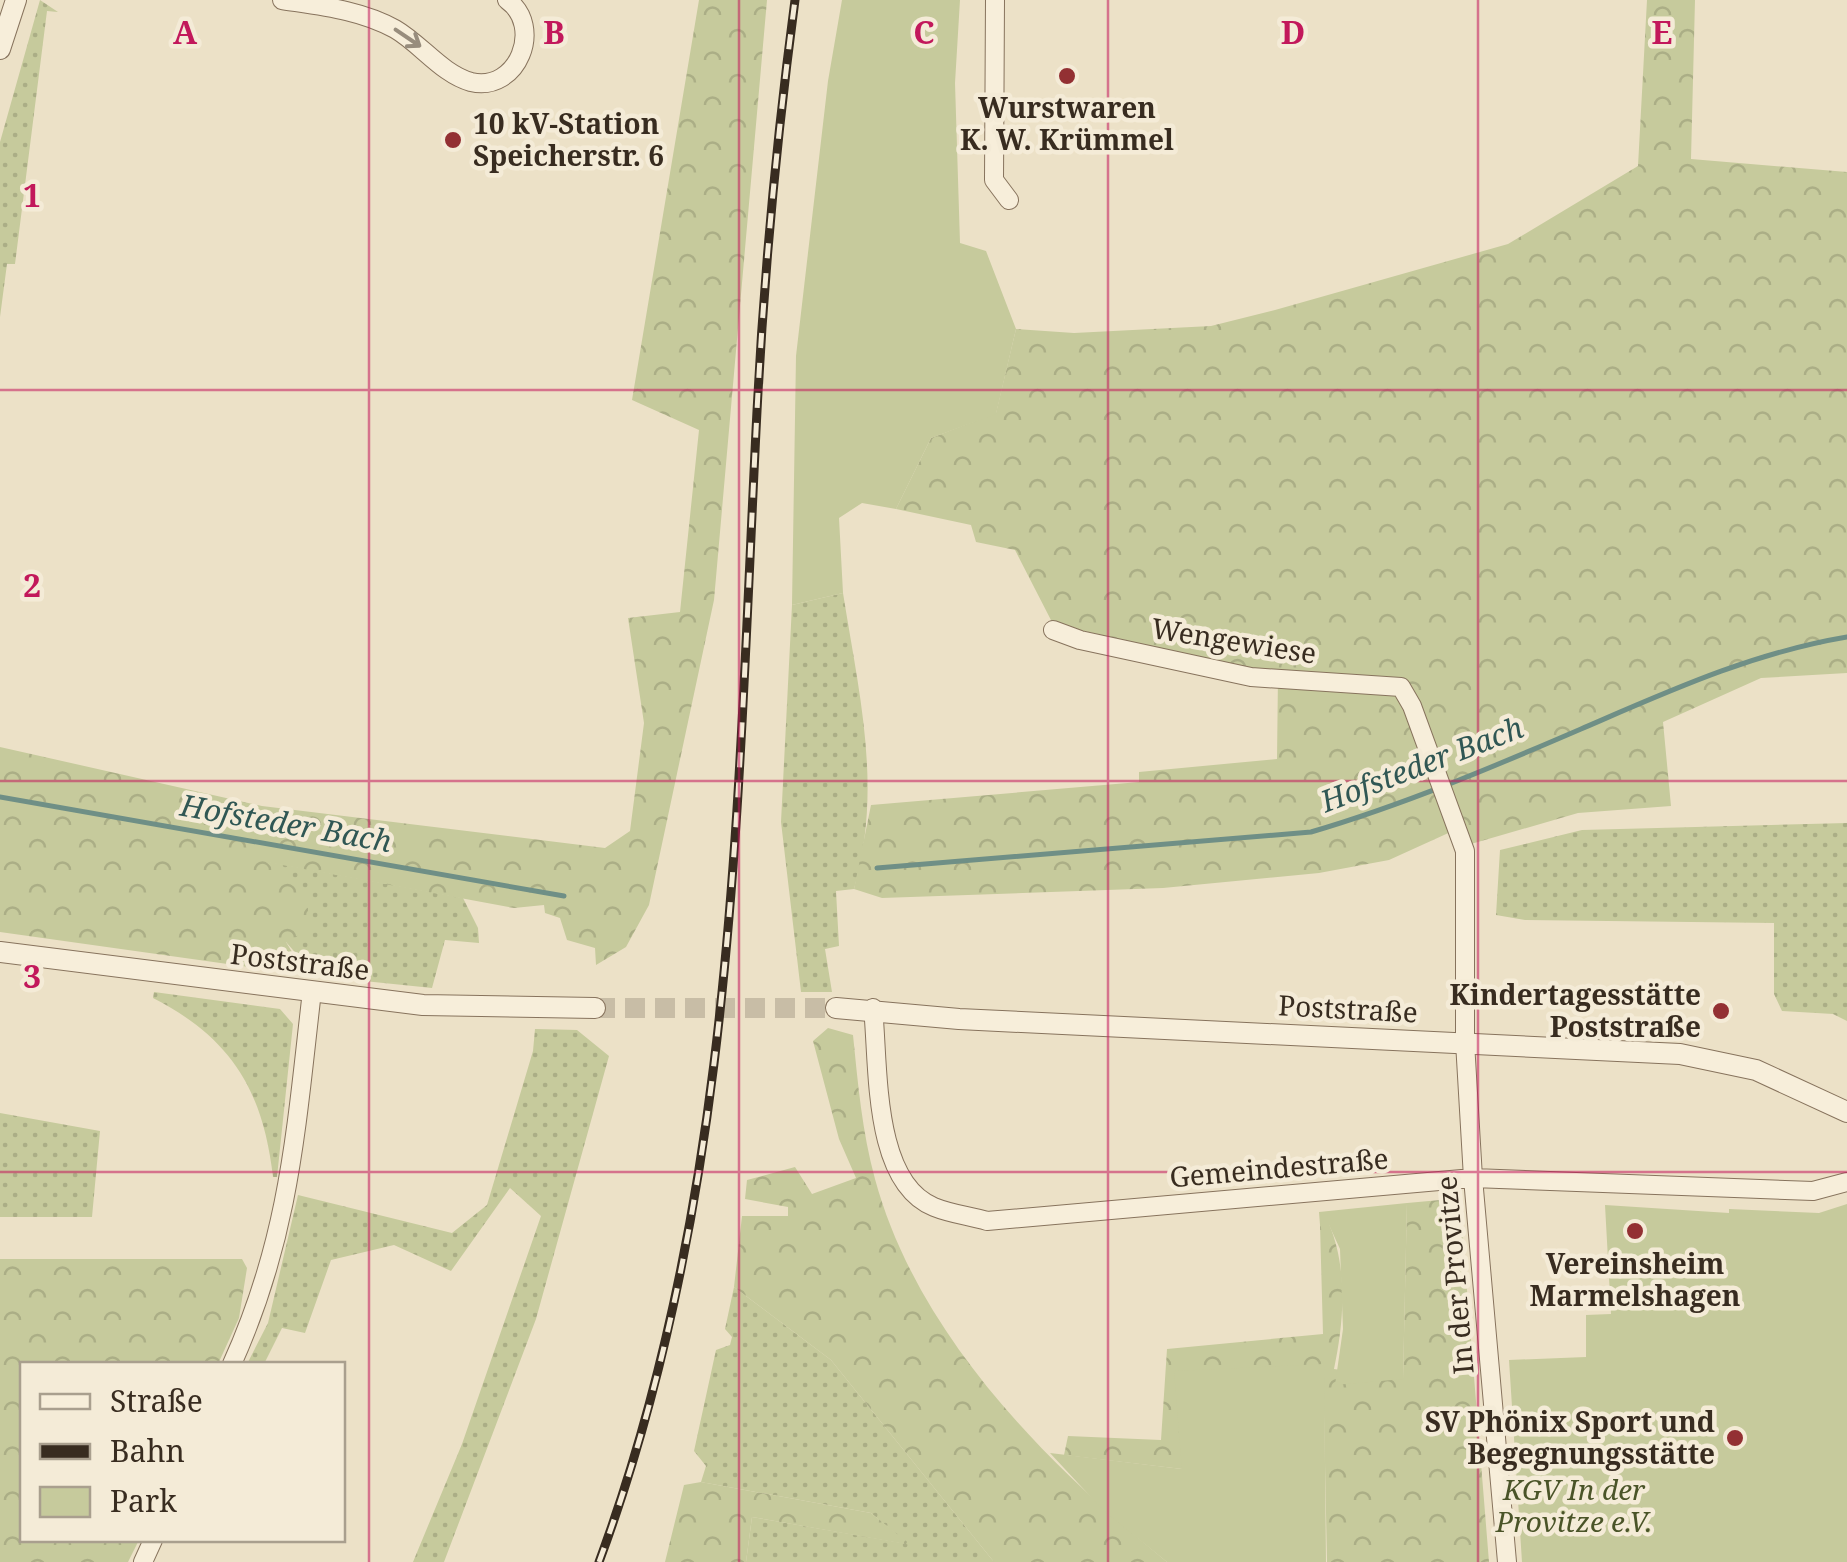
<svg xmlns="http://www.w3.org/2000/svg" width="1847" height="1562" viewBox="0 0 1847 1562" font-family="'Noto Serif',serif">
	<style>
		.grass { fill: url(#grass-dots) }
		.forest { fill: url(#forest-crowns) }
		.green { fill: #c6ca9c }
		.lines { fill: none; stroke-linecap: round; stroke-linejoin: round }
		.stream { stroke: #6f8f86; stroke-width: 5 }
		.tertiary-tunnel { stroke: #c8bda6; stroke-width: 20; stroke-dasharray: 20 10; stroke-linecap: butt }
		.minor-casing { stroke: #87735d; stroke-width: 20 }
		.tertiary-casing { stroke: #87735d; stroke-width: 22 }
		.minor { stroke: #f7eeda; stroke-width: 18 }
		.tertiary { stroke: #f7eeda; stroke-width: 20 }
		.rail-casing { stroke: #382c20; stroke-width: 9 }
		.rail { stroke: #f4ebd7; stroke-width: 5; stroke-dasharray: 15; stroke-linecap: butt }
		.oneway { stroke: #988d7d }
		.grid { fill: none; stroke: #c2185b; stroke-width: 2.5; stroke-opacity: 0.55 }
		.poi-dot { fill: #933033; stroke: #f4ebd7; stroke-width: 4 }
		.labels { text-anchor: middle; stroke-width: 9; stroke-linejoin: round; paint-order: stroke }
		.poi-label { font-size: 28px; font-weight: bold; fill: #382c20; stroke: #f4ebd7 }
		.street-label { font-size: 28px; fill: #382c20; stroke: #f4ebd7 }
		.park-label { font-size: 28px; font-style: italic; fill: #4a5428; stroke: #f4ebd7 }
		.water-label { font-size: 30px; font-style: italic; fill: #305754; stroke: #f4ebd7 }
		.grid-label { font-size: 32px; text-anchor: middle; font-weight: bold; fill: #c2185b; stroke: #f4ebd7; stroke-width: 9; stroke-linejoin: round; paint-order: stroke }
	</style>
	<defs>
		<pattern id="grass-dots" width="8" height="8" patternUnits="userSpaceOnUse" patternTransform="scale(2.5)"><rect width="8" height="8" fill="#c6ca9c"/><path d="M2 2h.1M6 6h.1" fill="none" stroke="#abae86" stroke-width="1.8" stroke-linecap="round"/></pattern>
		<pattern id="forest-crowns" width="20" height="18" patternUnits="userSpaceOnUse" patternTransform="scale(2.5)"><rect width="20" height="18" fill="#c6ca9c"/><path d="M2 6a3 3 0 1 1 6 0M12 15a3 3 0 1 1 6 0" fill="none" stroke="#abae86"/></pattern>
	</defs>
	<rect width="100%" height="100%" fill="#ece1c7"/>
	<path class="grass" d="M40 0 58 12 47 11 15 264H7L0 317V142Z
		M843 593C859 694 883 788 854 889L836 891 839 946 825 949 832 992H801L781 822 792 605Z
		M1847 823V1021L1833 1014 1782 1011 1774 994V923L1525 920 1496 915 1500 850 1582 830Z
		M264 861 463 898 478 928 479 943 445 940 432 988 306 975 299 957 286 942Z
		M154 992 280 1009 293 1024 277 1177H273C263 1090 231 1038 153 998Z
		M535 1029 577 1030 609 1056 536 1319 444 1562H413L462 1444 541 1216 510 1188 451 1271 394 1245 331 1260 305 1333 282 1328 264 1364H247L268 1323 298 1195 452 1233 487 1205 533 1051Z
		M0 1113 100 1131 92 1217H0Z
		M734 1287 831 1360 994 1562H746L752 1517 908 1544 871 1513 701 1482 706 1466 694 1451 716 1350 730 1345 732 1337 725 1329Z"/>
	<path class="forest" d="M699 0H767L714 600 649 905 626 947 596 965 595 948 567 940 560 918 545 913 544 905 514 908 266 862 308 899V930L286 942 306 975 0 932V747L262 806 605 848 630 831 644 723 628 618 680 612 699 430 632 400Z
		M1647 0H1695L1691 159 1847 172V673L1761 678 1663 722 1671 806 1578 813 1471 844 1466 825 1389 860 1319 873 1163 888 882 898 854 889 871 805 1139 782V772L1277 759 1278 675 1053 624 1015 550 976 542 971 525 896 509 931 438 996 413 1016 329 1074 333 1211 326 1275 310 1508 244 1638 166Z
		M828 1028 853 1035C858 1084 862 1131 875 1179 917 1334 1046 1464 1167 1562H994L831 1360 734 1287 742 1216H788V1207L745 1199 747 1180 795 1167 812 1194 856 1178 839 1139 813 1041Z
		M1440 1200 1461 1216 1489 1562H1327L1323 1364 1182 1469 1064 1455 1068 1436 1161 1440 1167 1349 1323 1334 1320 1225 1329 1224C1348 1269 1344 1322 1334 1369L1403 1379 1407 1203Z
		M0 1259H242L247 1268 239 1318 218 1364H22V1540H139L128 1562H0Z
		M701 1482 871 1513 911 1545 752 1517 746 1562H665L684 1485Z"/>
	<path class="green" d="M842 0H960L955 83 960 243 986 251 1016 329 996 414 931 438 896 509 862 503 839 518 843 593 792 605 796 356 828 81Z
		M1407 1203 1403 1379 1335 1385 1343 1329 1340 1249 1329 1225H1320L1319 1212Z
		M1847 1204V1562H1522L1509 1360 1586 1357V1315L1611 1314 1605 1205 1729 1213V1209L1819 1213Z
		M1324 1364 1326 1562H1167L1104 1511 1050 1453 1182 1469 1174 1371Z"/>
	<g class="lines">
		<path class="stream" d="M0 797 564 896
			M877 868 1311 832C1403 805 1493 767 1581 729 1669 691 1752 653 1847 637"/>
		<path class="tertiary-tunnel" d="M595 1008H836"/>
		<g class="minor-casing">
			<path id="minor" d="M282 0C321 6 361 10 395 29 421 44 442 74 471 82 518 93 544 26 507 0
				M995 0 994 180 1009 200
				M1053 630 1080 640 1251 677 1401 687 1412 706 1465 851V1042L1473 1178 1507 1562
				M873 1008C879 1065 872 1182 934 1207 951 1214 970 1216 987 1221L1473 1178 1813 1191 1847 1182
				M232 1364C290 1236 296 1128 312 991
				M143 1562 153 1540"/>
		</g>
		<g class="tertiary-casing">
			<path id="tertiary" d="M0 49 16 0
				M0 952 423 1005 595 1008
				M836 1008 959 1019 1680 1054 1756 1070 1847 1112"/>
		</g>
		<use href="#minor" class="minor"/>
		<use href="#tertiary" class="tertiary"/>
		<g class="rail-casing">
			<path id="rail" d="M599 1562C736 1193 737 799 757 411 764 274 777 136 795 0"/>
		</g>
		<use href="#rail" class="rail"/>
	</g>
	<defs><path id="oneway-shaft" d="M-6 0H5M1.5-3L5.5 0L1.5 3" fill="none" stroke-width="1.6" stroke-linecap="round" stroke-linejoin="round" transform="scale(2.5)"/></defs>
	<use class="oneway" href="#oneway-shaft" transform="translate(408 38) rotate(34)"/>
	<path class="grid" d="M369 0V1562M739 0V1562M1108 0V1562M1478 0V1562M0 390H1847M0 781H1847M0 1172H1847"/>
	<g class="poi-dot">
		<circle cx="1067" cy="76" r="10"/>
		<circle cx="453" cy="140" r="10"/>
		<circle cx="1721" cy="1011" r="10"/>
		<circle cx="1635" cy="1231" r="10"/>
		<circle cx="1735" cy="1438" r="10"/>
	</g>
	<g class="labels">
		<g class="poi-label">
			<text x="1067" y="118">Wurstwaren<tspan x="1067" dy="32">K. W. Krümmel</tspan></text>
			<text x="473" y="134" text-anchor="start">10 kV-Station<tspan x="473" dy="32">Speicherstr. 6</tspan></text>
			<text x="1701" y="1005" text-anchor="end">Kindertagesstätte<tspan x="1701" dy="32">Poststraße</tspan></text>
			<text x="1635" y="1274">Vereinsheim<tspan x="1635" dy="32">Marmelshagen</tspan></text>
			<text x="1715" y="1432" text-anchor="end">SV Phönix Sport und<tspan x="1715" dy="32">Begegnungsstätte</tspan></text>
		</g>
		<g class="street-label">
			<text transform="translate(1234 641) rotate(9)" y="10">Wengewiese</text>
			<text transform="translate(300 962) rotate(7)" y="10">Poststraße</text>
			<text transform="translate(1348 1009) rotate(3)" y="10">Poststraße</text>
			<text transform="translate(1279 1168) rotate(-5)" y="10">Gemeindestraße</text>
			<text transform="translate(1455 1275) rotate(-95)" y="10">In der Provitze</text>
		</g>
		<g class="park-label">
			<text x="1574" y="1500">KGV In der<tspan x="1574" dy="32">Provitze e.V.</tspan></text>
		</g>
		<g class="water-label">
			<text transform="translate(1422 765) rotate(-21)" y="10">Hofsteder Bach</text>
			<text transform="translate(286 824) rotate(10)" y="10">Hofsteder Bach</text>
		</g>
	</g>
	<g class="grid-label">
		<text x="185" y="44">A</text>
		<text x="554" y="44">B</text>
		<text x="924" y="44">C</text>
		<text x="1293" y="44">D</text>
		<text x="1662" y="44">E</text>
		<text x="32" y="207">1</text>
		<text x="32" y="597">2</text>
		<text x="32" y="988">3</text>
	</g>
	<rect x="20" y="1362" width="325" height="180" fill="#f4ebd7" stroke="#a99f8e" stroke-width="2.5"/>
	<rect x="40" y="1394" width="50" height="15" fill="#f7eeda" stroke="#a99f8e" stroke-width="2.5"/>
	<text x="110" y="1412" font-size="30" fill="#382c20">Straße</text>
	<rect x="40" y="1444" width="50" height="15" fill="#382c20" stroke="#a99f8e" stroke-width="2.5"/>
	<text x="110" y="1462" font-size="30" fill="#382c20">Bahn</text>
	<rect x="40" y="1487" width="50" height="30" fill="#c6ca9c" stroke="#a99f8e" stroke-width="2.5"/>
	<text x="110" y="1512" font-size="30" fill="#382c20">Park</text>
</svg>
